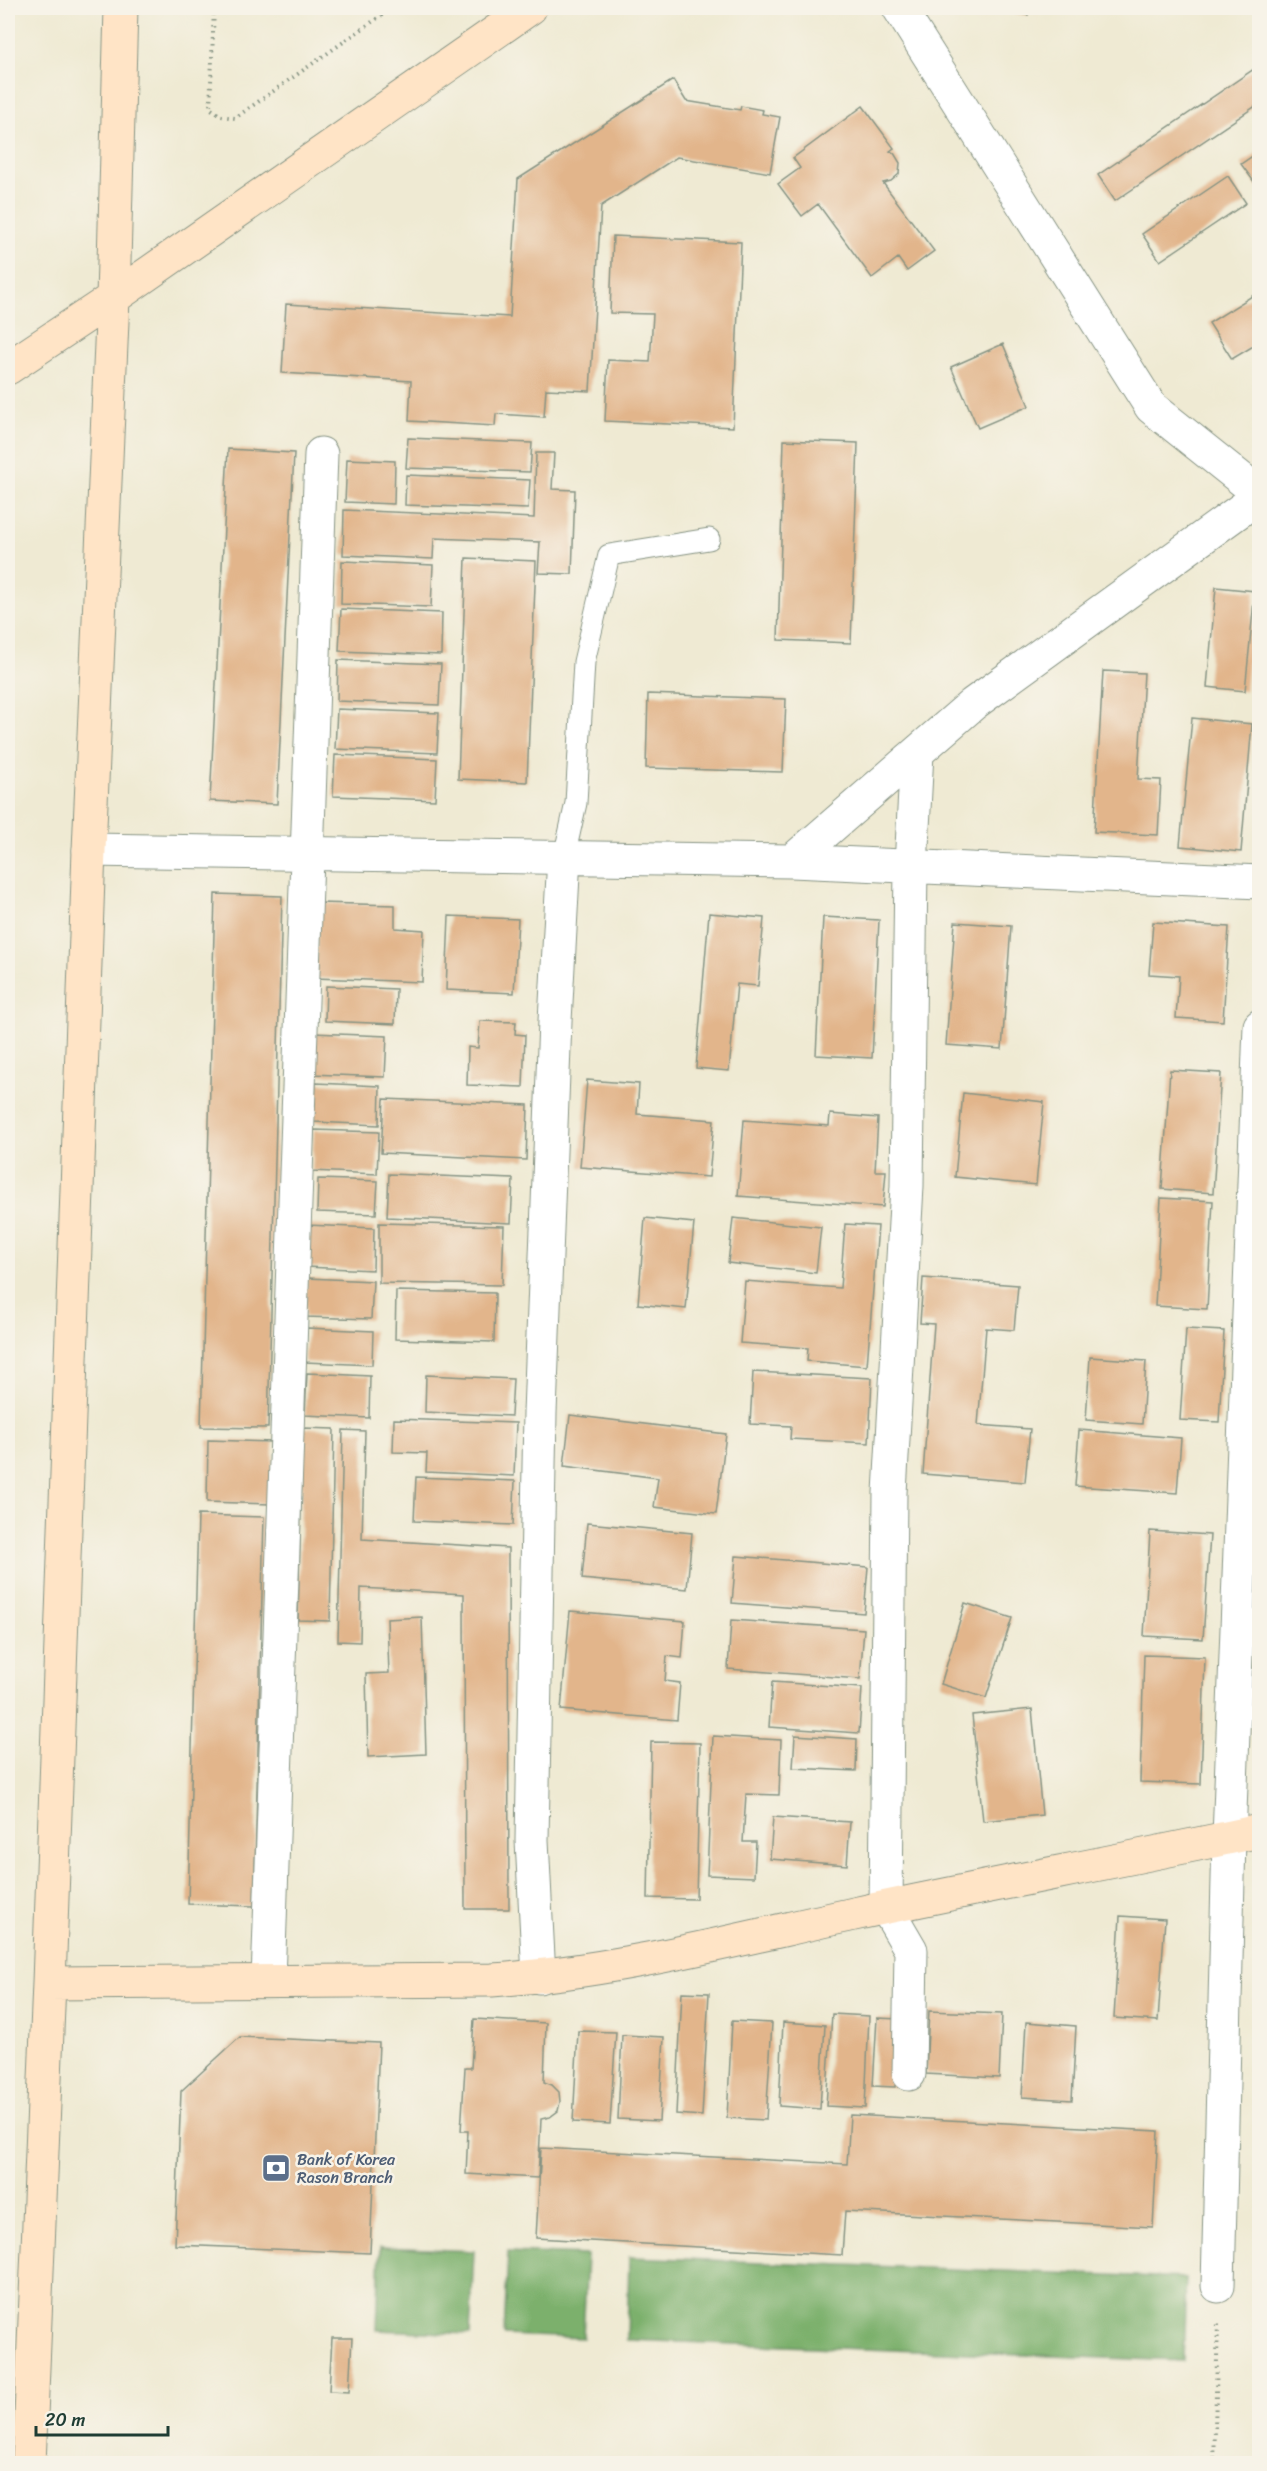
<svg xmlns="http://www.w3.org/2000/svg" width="1267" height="2471" viewBox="0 0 1267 2471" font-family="Sriracha,sans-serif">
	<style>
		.forest { fill: #7cb06c; stroke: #4e7650; stroke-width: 1.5 }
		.pier { fill: #efead3 }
		.building { fill: #e2b58b }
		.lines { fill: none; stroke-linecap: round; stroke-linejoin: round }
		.lane-casing { stroke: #879484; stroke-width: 23 }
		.street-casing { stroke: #879484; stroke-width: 35 }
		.secondary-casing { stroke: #879484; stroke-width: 35 }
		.path { stroke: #879484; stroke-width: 4; stroke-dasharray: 1.5 4.5; stroke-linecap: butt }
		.lane { stroke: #fff; stroke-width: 21 }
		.street { stroke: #fff; stroke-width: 33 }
		.secondary { stroke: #ffe4c6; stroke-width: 33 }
		.labels { text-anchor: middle; stroke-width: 5; stroke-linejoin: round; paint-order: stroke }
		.service-label { font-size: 16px; fill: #4e5e75; stroke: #f7f3e8; text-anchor: start }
	</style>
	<rect width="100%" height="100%" fill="#f7f3e8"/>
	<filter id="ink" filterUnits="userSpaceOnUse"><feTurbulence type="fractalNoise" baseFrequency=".0167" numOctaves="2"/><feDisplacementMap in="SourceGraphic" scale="12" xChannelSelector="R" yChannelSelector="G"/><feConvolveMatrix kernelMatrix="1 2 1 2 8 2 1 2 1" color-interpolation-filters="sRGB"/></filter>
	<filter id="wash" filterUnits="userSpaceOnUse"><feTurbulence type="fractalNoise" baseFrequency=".008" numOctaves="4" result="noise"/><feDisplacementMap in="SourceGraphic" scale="24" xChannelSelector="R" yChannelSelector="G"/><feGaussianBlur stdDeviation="1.35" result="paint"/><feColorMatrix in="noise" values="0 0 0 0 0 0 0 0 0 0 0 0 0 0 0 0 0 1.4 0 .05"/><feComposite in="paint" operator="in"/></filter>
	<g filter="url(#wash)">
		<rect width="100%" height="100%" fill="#efead3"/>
		<path class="forest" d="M380 2247 474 2251 470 2334 377 2330Z
			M508 2252 587 2255 583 2338 504 2335Z
			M629 2257 1186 2278 1183 2361 627 2340Z"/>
		<path class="pier" d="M18 8H227L224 62 10 212Z"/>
		<g id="blocks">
			<path class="building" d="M972 8H1029L1028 15Z
				M1260 65V103L1115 201 1098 175Z
				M673 80 686 101 740 110 741 106 763 110 762 114 780 117 770 173 677 157 601 206 590 391 546 389 544 417 496 414 495 426 409 421 411 381 282 373 286 304 510 317 518 179Z
				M863 106 894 148 890 151 894 153 900 163 899 174 891 181 883 183 934 251 907 271 898 258 872 278 818 204 802 216 778 184 800 168 793 158Z
				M1260 151V190L1241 164Z
				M1228 176 1246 203 1160 261 1142 234Z
				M613 236 741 242 733 427 605 421 608 360 650 362 653 314 610 313Z
				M1260 291V342L1232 359 1209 323Z
				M1003 344 1029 406 978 428 951 367Z
				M408 438 532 443 530 472 406 468Z
				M784 440 858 443 851 643 778 640Z
				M228 449 294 453 277 804 210 801Z
				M536 453H554L552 489 575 490 572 574 538 573 540 542 434 538 433 559 343 555 344 510 534 518Z
				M347 459 395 461 394 504 345 502Z
				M406 475 530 480 528 509 405 505Z
				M466 558 536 561 527 782 458 779Z
				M342 561 433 565 431 607 341 604Z
				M1216 587 1255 591 1245 691 1207 687Z
				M341 609 442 613 441 655 339 651Z
				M338 660 441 664 439 705 337 701Z
				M1103 671 1144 673 1138 779 1161 780 1158 835 1094 832Z
				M648 694 786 699 783 772 646 768Z
				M337 709 439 713 437 753 335 749Z
				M1192 718 1252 724 1241 852 1180 846Z
				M335 755 437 759 435 800 333 796Z
				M215 894 282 896 268 1428 201 1427Z
				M319 903 395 905V928L424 930 422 982 315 978Z
				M709 913 764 918 758 986 737 984 729 1071 696 1068Z
				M449 916 518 919 514 993 446 990Z
				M823 917 879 920 872 1058 816 1055Z
				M955 922 1011 926 1002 1049 946 1045Z
				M1153 922 1229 927 1223 1021 1176 1018 1179 976 1149 974Z
				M326 986 396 989 395 1024 325 1021Z
				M480 1021 516 1022 515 1034 525 1035 523 1087 467 1085 468 1047 478 1048Z
				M312 1033 387 1036 385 1077 311 1074Z
				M1170 1070 1221 1073 1213 1193 1162 1189Z
				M587 1080 639 1084 637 1114 714 1120 709 1177 580 1167Z
				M316 1083 380 1086 379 1125 314 1122Z
				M963 1093 1044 1102 1036 1185 955 1177Z
				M384 1099 528 1105 526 1160 381 1153Z
				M830 1114 878 1118 875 1171H886L883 1207 738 1196 744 1120 829 1126Z
				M314 1130 379 1132 377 1174 312 1171Z
				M389 1174 513 1179 511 1223 387 1217Z
				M318 1179 378 1181 376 1214 317 1212Z
				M1161 1198 1213 1201 1207 1309 1155 1306Z
				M645 1218 694 1223 686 1309 638 1304Z
				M733 1218 821 1227 816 1273 728 1263Z
				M379 1223 504 1226 502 1285 379 1283Z
				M845 1224 878 1226 867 1366 807 1361 808 1348 740 1343 745 1281 840 1288Z
				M307 1225 374 1228 373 1270 305 1267Z
				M307 1278 373 1281 371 1319 305 1317Z
				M923 1278 1018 1285 1014 1330 986 1328 978 1425 1030 1429 1025 1482 923 1474 934 1324 920 1323Z
				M396 1291 495 1293 494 1342 395 1339Z
				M307 1328 373 1331 372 1365 305 1362Z
				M1186 1329 1224 1331 1219 1422 1180 1420Z
				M1090 1357 1146 1361 1142 1424 1086 1420Z
				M753 1372 872 1378 869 1443 790 1439 791 1426 750 1424Z
				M307 1373 370 1376 369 1418 305 1415Z
				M426 1375 513 1379 511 1416 425 1412Z
				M570 1415 726 1434 716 1514 654 1507 658 1478 564 1466Z
				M394 1419 516 1423 514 1476 426 1472 427 1453 393 1452Z
				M303 1428 334 1429 330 1621 298 1620Z
				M343 1430 365 1431 362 1539 508 1548 509 1909H465L464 1594 361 1588 360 1642 338 1641Z
				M1079 1430 1181 1438 1177 1493 1075 1486Z
				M208 1440 273 1442 271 1504 207 1502Z
				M416 1477 515 1481 513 1525 414 1521Z
				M198 1515 264 1517 254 1906 188 1904Z
				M587 1523 692 1533 687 1589 582 1579Z
				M1150 1531 1210 1535 1203 1639 1144 1636Z
				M736 1556 868 1567 864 1613 732 1603Z
				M965 1603 1012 1618 986 1698 941 1684Z
				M570 1611 685 1621 682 1658 667 1656 665 1681 680 1683 677 1720 561 1710Z
				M422 1617 426 1754 368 1757 366 1674 389 1673 387 1619Z
				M731 1620 864 1629 860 1679 728 1669Z
				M1144 1655 1205 1657 1201 1784 1140 1782Z
				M772 1682 862 1688 859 1733 769 1727Z
				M1032 1709 1042 1815 983 1821 972 1715Z
				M795 1735 857 1739 856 1771 793 1768Z
				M713 1736 781 1740 779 1795 746 1794 743 1842H756L754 1877 707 1875Z
				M651 1742 700 1743 696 1899 648 1898Z
				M773 1817 850 1822 847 1865 770 1859Z
				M1120 1916 1165 1919 1158 2021 1114 2018Z
				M682 1992 709 1993 702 2116 676 2114Z
				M929 2011 1002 2014 999 2078 926 2074Z
				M832 2014 869 2016 865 2108 826 2106Z
				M877 2018 899 2019 895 2087 873 2086Z
				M474 2019 546 2023 544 2082 552 2085 559 2092 560 2102 558 2111 550 2117 541 2119 538 2178 466 2174 468 2131H461L465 2068H471Z
				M732 2021 772 2023 766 2120 727 2118Z
				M783 2022 825 2025 820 2109 779 2106Z
				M1026 2022 1076 2026 1072 2100 1022 2097Z
				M578 2031 616 2032 610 2124 573 2122Z
				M622 2035 664 2037 659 2121 618 2119Z
				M240 2037 379 2043 370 2253 175 2245 181 2091Z
				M850 2115 1158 2131 1153 2227 845 2211 842 2255 536 2238 541 2148 847 2164Z
				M332 2338H352L349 2392 329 2391Z"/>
		</g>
	</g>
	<g filter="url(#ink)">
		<use href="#blocks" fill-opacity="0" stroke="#879484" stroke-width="1.5"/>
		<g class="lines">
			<g class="lane-casing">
				<path id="lane" d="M564 857 576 803 584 662 609 555 709 539"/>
			</g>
			<g class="street-casing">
				<path id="street" d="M899 8 1151 407 1260 494
					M89 850 792 861 973 704 1260 496
					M792 861 1260 882
					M539 1977 532 1840 540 1413 555 1021 564 857
					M268 1981 321 454
					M909 2074 911 1950 886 1907 890 1493 907 1186 911 866 917 753
					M1218 2286 1229 1838 1260 1026"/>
			</g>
			<g class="secondary-casing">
				<path id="secondary" d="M8 368 113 298 530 8
					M49 1983 492 1980C615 1972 734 1940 854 1914 989 1885 1125 1860 1260 1831
					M29 2464 49 1983 89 850 113 298 121 8"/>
			</g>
			<path class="path" d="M214 8 210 108 221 116 235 118 392 8
				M1214 2464 1218 2323"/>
			<use href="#lane" class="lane"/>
			<use href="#street" class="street"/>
			<use href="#secondary" class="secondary"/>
		</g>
	</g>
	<defs>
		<g id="bank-square" transform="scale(1.5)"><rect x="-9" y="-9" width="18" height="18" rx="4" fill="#5c6f8a" stroke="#f7f3e8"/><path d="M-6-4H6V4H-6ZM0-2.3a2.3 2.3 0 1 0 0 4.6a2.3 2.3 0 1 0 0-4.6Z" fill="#fff"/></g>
	</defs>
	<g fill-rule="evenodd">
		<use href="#bank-square" x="276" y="2168"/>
	</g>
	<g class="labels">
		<g class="service-label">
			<text x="297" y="2165">Bank of Korea<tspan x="297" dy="18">Rason Branch</tspan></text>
		</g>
	</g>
	<rect width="1267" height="2471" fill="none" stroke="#f7f3e8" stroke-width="30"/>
	<path d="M36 2426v9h132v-9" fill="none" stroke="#1f3d34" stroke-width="3"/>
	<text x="45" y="2426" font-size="18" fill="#1f3d34" stroke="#f7f3e8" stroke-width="4.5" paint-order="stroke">20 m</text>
</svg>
